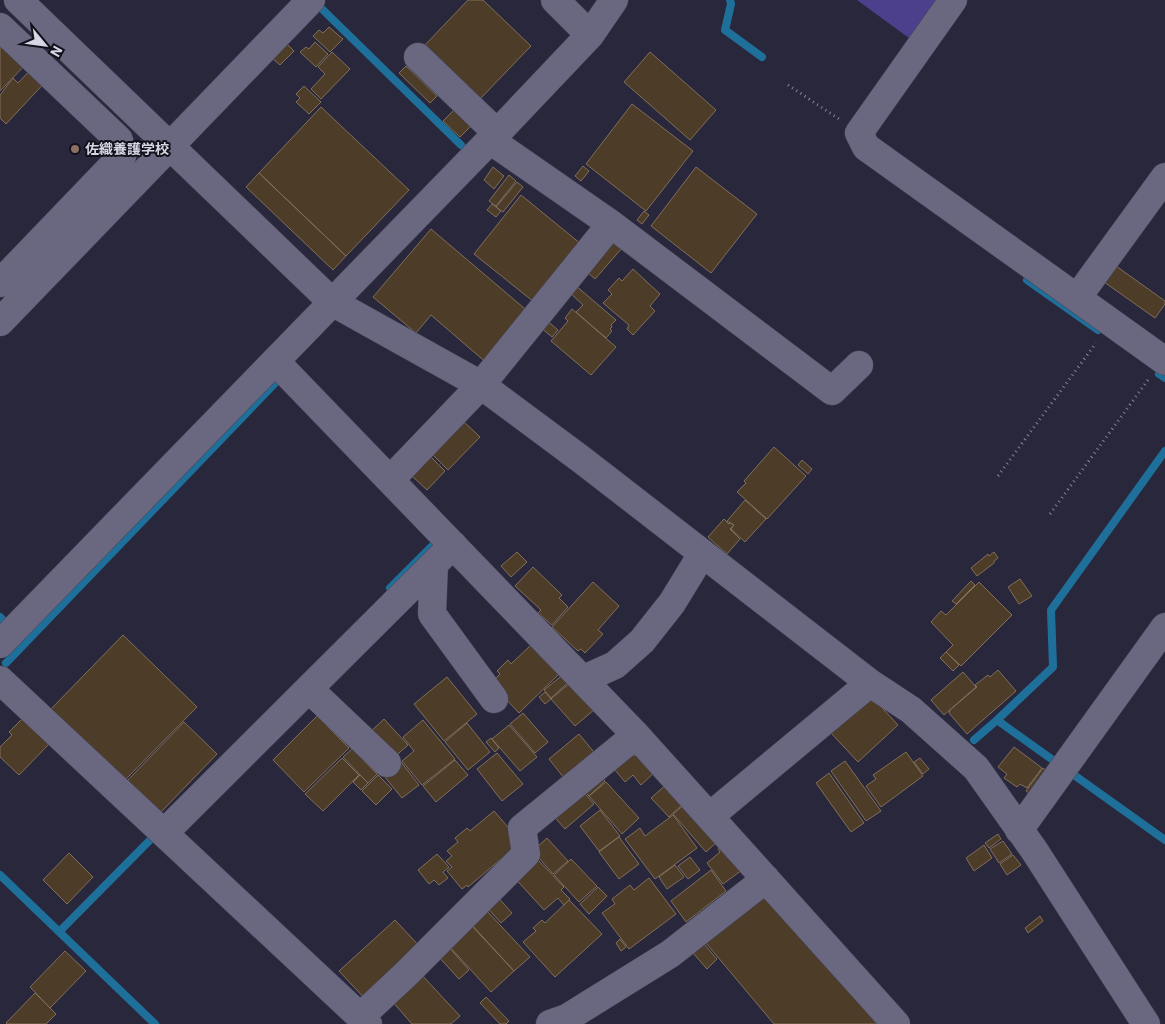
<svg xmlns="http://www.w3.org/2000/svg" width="1165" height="1024" viewBox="0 0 1165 1024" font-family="'IBM Plex Sans','Noto Sans JP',sans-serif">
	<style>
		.green { fill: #4c3f8c }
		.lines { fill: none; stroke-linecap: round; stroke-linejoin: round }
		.stream { stroke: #1e709b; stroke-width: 8 }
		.building { fill: #4c3c28; stroke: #816f59 }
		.minor-casing { stroke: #454355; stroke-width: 29 }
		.path { stroke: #868597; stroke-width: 3; stroke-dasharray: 1 4; stroke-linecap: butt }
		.minor { stroke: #6a6881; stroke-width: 28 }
		.education-dot { fill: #8d6e63; stroke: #12111b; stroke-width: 2 }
		.labels { text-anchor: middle; stroke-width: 4; stroke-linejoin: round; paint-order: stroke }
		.poi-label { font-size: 14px; font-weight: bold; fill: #d6d6e4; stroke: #12111b; text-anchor: start }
	</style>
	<rect width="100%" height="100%" fill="#29273c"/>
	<path class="green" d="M857 0H942L913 41Z"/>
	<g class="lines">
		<path class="stream" d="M730 0 731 4 725 30 762 57
			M320 7 461 145
			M1027 280 1098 330
			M1159 374 1165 378
			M390 588 433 545
			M0 617 5 622 0 627
			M6 663 278 380
			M974 740 997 720
			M1057 763 997 720 1053 667 1051 610 1165 451
			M1074 775 1165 840
			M0 875 155 1024
			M59 932 154 836"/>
	</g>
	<path class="building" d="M468 0H483L531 46 480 99 424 46Z
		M329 27 343 39 330 52 313 36 319 30 323 33Z
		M0 39 30 60 0 91Z
		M315 42 328 54 316 67 300 52 306 47 309 49Z
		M287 44 294 51 280 65 273 59Z
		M332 52 350 69 321 99 311 89 325 74 318 67Z
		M650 52 716 110 690 140 624 82Z
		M35 65 49 78 6 124 0 118V95L13 78 18 83Z
		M406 66 437 96 430 103 399 73Z
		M304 86 321 102 309 114 296 102 300 98 296 94Z
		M632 104 693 151 646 211 586 164Z
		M321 107 409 190 346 256 259 173Z
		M455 109 472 125 460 137 443 121Z
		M583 166 589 171 581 181 575 176Z
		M493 167 504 176 494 189 484 180Z
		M696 167 757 214 711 273 651 226Z
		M259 173 346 256 333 270 246 187Z
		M509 175 516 181 496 206 489 201Z
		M517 182 523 187 503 212 496 207Z
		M521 195 581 244 534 302 474 254Z
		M492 204 501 211 496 217 487 210Z
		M644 211 649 215 642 224 637 220Z
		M431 229 531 314 489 365 431 315 416 333 373 297Z
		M616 240 623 247 595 279 586 271Z
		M1109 261 1165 301V304L1155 318 1097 277Z
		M633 269 660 294 650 306 655 311 633 335 627 329 629 325 603 303 612 294 608 290 619 278 622 281Z
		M575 285 616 320 611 325 612 327 610 329 612 331 606 338 576 312 583 305 569 292Z
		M572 309 616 347 591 375 551 341 568 321 565 318Z
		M546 320 558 330 552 337 540 327Z
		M463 421 480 437 448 470 431 453Z
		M774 447 806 476 767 519 737 492 746 483 744 481Z
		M430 456 445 471 427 490 411 475Z
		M802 460 812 469 808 474 798 465Z
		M745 500 766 519 745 542 731 529 734 525 727 521Z
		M724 519 729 524 730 523 734 525 730 529 740 539 727 554 708 537Z
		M517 552 527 562 511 577 501 566Z
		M994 552 998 558 994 561V563L977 576 971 568 988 554 989 556Z
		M533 567 562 595 559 598 568 607 552 625 538 613 541 610 515 586Z
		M1020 579 1032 596 1019 604 1008 587Z
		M971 581 975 585 956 604 952 601Z
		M593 582 619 606 598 630 603 634 585 653 581 649 578 651 552 627Z
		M979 582 1012 615 961 666 946 652 953 645 931 622 941 611 946 615Z
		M123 635 197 707 124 781 51 709Z
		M532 644 560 673 519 713 491 683 500 674 497 671 508 660 511 664Z
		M946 652 959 665 953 671 940 658Z
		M998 670 1016 691 967 734 949 713 950 710 977 687 975 685 988 675 990 677Z
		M963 672 976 687 944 715 931 700Z
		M565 673 571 680 551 698 544 690Z
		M447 677 477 714 444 741 414 704Z
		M571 682 595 709 575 726 551 699Z
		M545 692 551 699 545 704 539 697Z
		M873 698 898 725 858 762 830 732Z
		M523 713 548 742 535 753 510 724Z
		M317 716 349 748 304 792 273 760Z
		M24 717 50 743 19 775 0 757V747L12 735 9 732Z
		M384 719 408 745 391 760 367 735Z
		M423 720 455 759 422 785 402 761 414 751 403 737Z
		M184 722 217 754 160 813 127 781Z
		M467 723 490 752 468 770 445 742Z
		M509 725 537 757 520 771 492 739Z
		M579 734 598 757 568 783 549 759Z
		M491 738 499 748 495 752 486 742Z
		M1014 747 1042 768 1027 788 1020 784 1017 787 1004 778 1007 774 998 767Z
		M352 749 377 774 368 783 343 757Z
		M629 750 634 756 640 750 658 769 641 785 633 775 625 782 615 770V763Z
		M906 752 923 776 881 807 866 786 876 779 873 775Z
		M497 753 523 784 502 801 477 769Z
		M342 758 359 775 323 811 305 794Z
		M920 758 929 769 923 774 914 762Z
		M455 760 468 775 436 802 423 786Z
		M845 761 881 811 866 821 831 771Z
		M401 762 419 785 402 798 384 776Z
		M1043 768 1052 775 1035 798 1026 791Z
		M829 773 864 823 851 832 816 783Z
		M599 774 605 781 589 796 582 789Z
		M360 775 368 783 361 790 353 782Z
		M378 775 392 789 376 805 362 791Z
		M606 782 639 818 622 834 589 796Z
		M669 782 686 801 669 817 651 798Z
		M580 788 594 804 565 829 551 813Z
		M687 802 720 839 706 852 673 814Z
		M600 810 620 836 599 851 580 826Z
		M494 811 521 842 468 887 467 885 462 889 447 871 452 867 446 861 452 856 447 851 458 842 455 838 467 828 470 831Z
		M673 815 697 848 655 879 625 839 640 828 645 836Z
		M998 834 1001 839 989 848 985 843Z
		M619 837 639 864 619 879 599 852Z
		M547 838 568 861 553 874 533 851Z
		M1003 841 1012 854 999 863 990 849Z
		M723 845 742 870 723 884 707 863 720 852 718 849Z
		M984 845 992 858 974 871 966 858Z
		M69 853 93 877 67 904 43 880Z
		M437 854 449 867 443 872 448 878 439 885 434 880 429 884 418 870Z
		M1013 855 1021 865 1007 875 1000 864Z
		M690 857 700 870 688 879 678 866Z
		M536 858 564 887 561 890 570 899 564 905 558 898 544 910 511 874Z
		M571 859 597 886 579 902 554 875Z
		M675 865 684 877 667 889 659 877Z
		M711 870 726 891 686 922 671 901Z
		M649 878 676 914 629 949 602 913 615 904 612 899 630 885 634 890Z
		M598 887 607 896 589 914 580 904Z
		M766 892 877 1024H774L706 943Z
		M495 894 512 913 501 923 484 904Z
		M569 900 602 934 555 977 523 942 536 931 533 928 542 920 545 923Z
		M486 910 530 957 514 971 471 924Z
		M1040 916 1043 921 1028 933 1025 928Z
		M395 920 423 950 367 1001 339 971Z
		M470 924 514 971 491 992 448 945Z
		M620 939 626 947 621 951 616 943Z
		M704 944 717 959 707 969 693 953Z
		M447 945 469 970 459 979 437 955Z
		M65 951 86 971 50 1008 30 987Z
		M420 973 460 1016 451 1024H412L391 1000Z
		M35 993 56 1014 46 1024H7L6 1023Z
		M486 997 509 1021 506 1024H500L480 1003Z"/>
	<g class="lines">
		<g class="minor-casing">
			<path id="minor" d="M18 0 332 302 481 385 582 460 870 683 911 710 976 768 1034 850 1146 1024
				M555 0 590 35
				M953 0 859 133 866 147 1165 361
				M0 27 119 140 122 156 0 283
				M418 57 497 133
				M490 140 611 224 832 391 859 365
				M1077 298 1165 177
				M0 322 311 0
				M275 361 636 735 896 1024
				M390 480 481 385 611 224
				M434 564 432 614 494 699
				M0 644 497 133 590 35 614 0
				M584 679 615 665 642 641 672 603 702 554
				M0 680 368 1024
				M309 689 387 763
				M710 816 870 683
				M1019 830 1165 627
				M164 833 453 545
				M360 1017 405 975 526 854 522 828 636 735
				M550 1024 567 1018 670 954 766 879"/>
		</g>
		<path class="path" d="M788 85 839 119
			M998 476 1096 343
			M1050 514 1148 380"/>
		<use href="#minor" class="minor"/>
	</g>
	<circle class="education-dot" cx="75" cy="149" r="5"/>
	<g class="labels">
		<g class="poi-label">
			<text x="85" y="154">佐織養護学校</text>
		</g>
	</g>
	<g transform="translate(45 45) rotate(119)" stroke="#12111b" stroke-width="4" paint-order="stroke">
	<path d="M0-4L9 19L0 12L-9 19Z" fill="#d6d6e4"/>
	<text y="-8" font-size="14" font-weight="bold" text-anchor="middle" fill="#d6d6e4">N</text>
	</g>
</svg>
